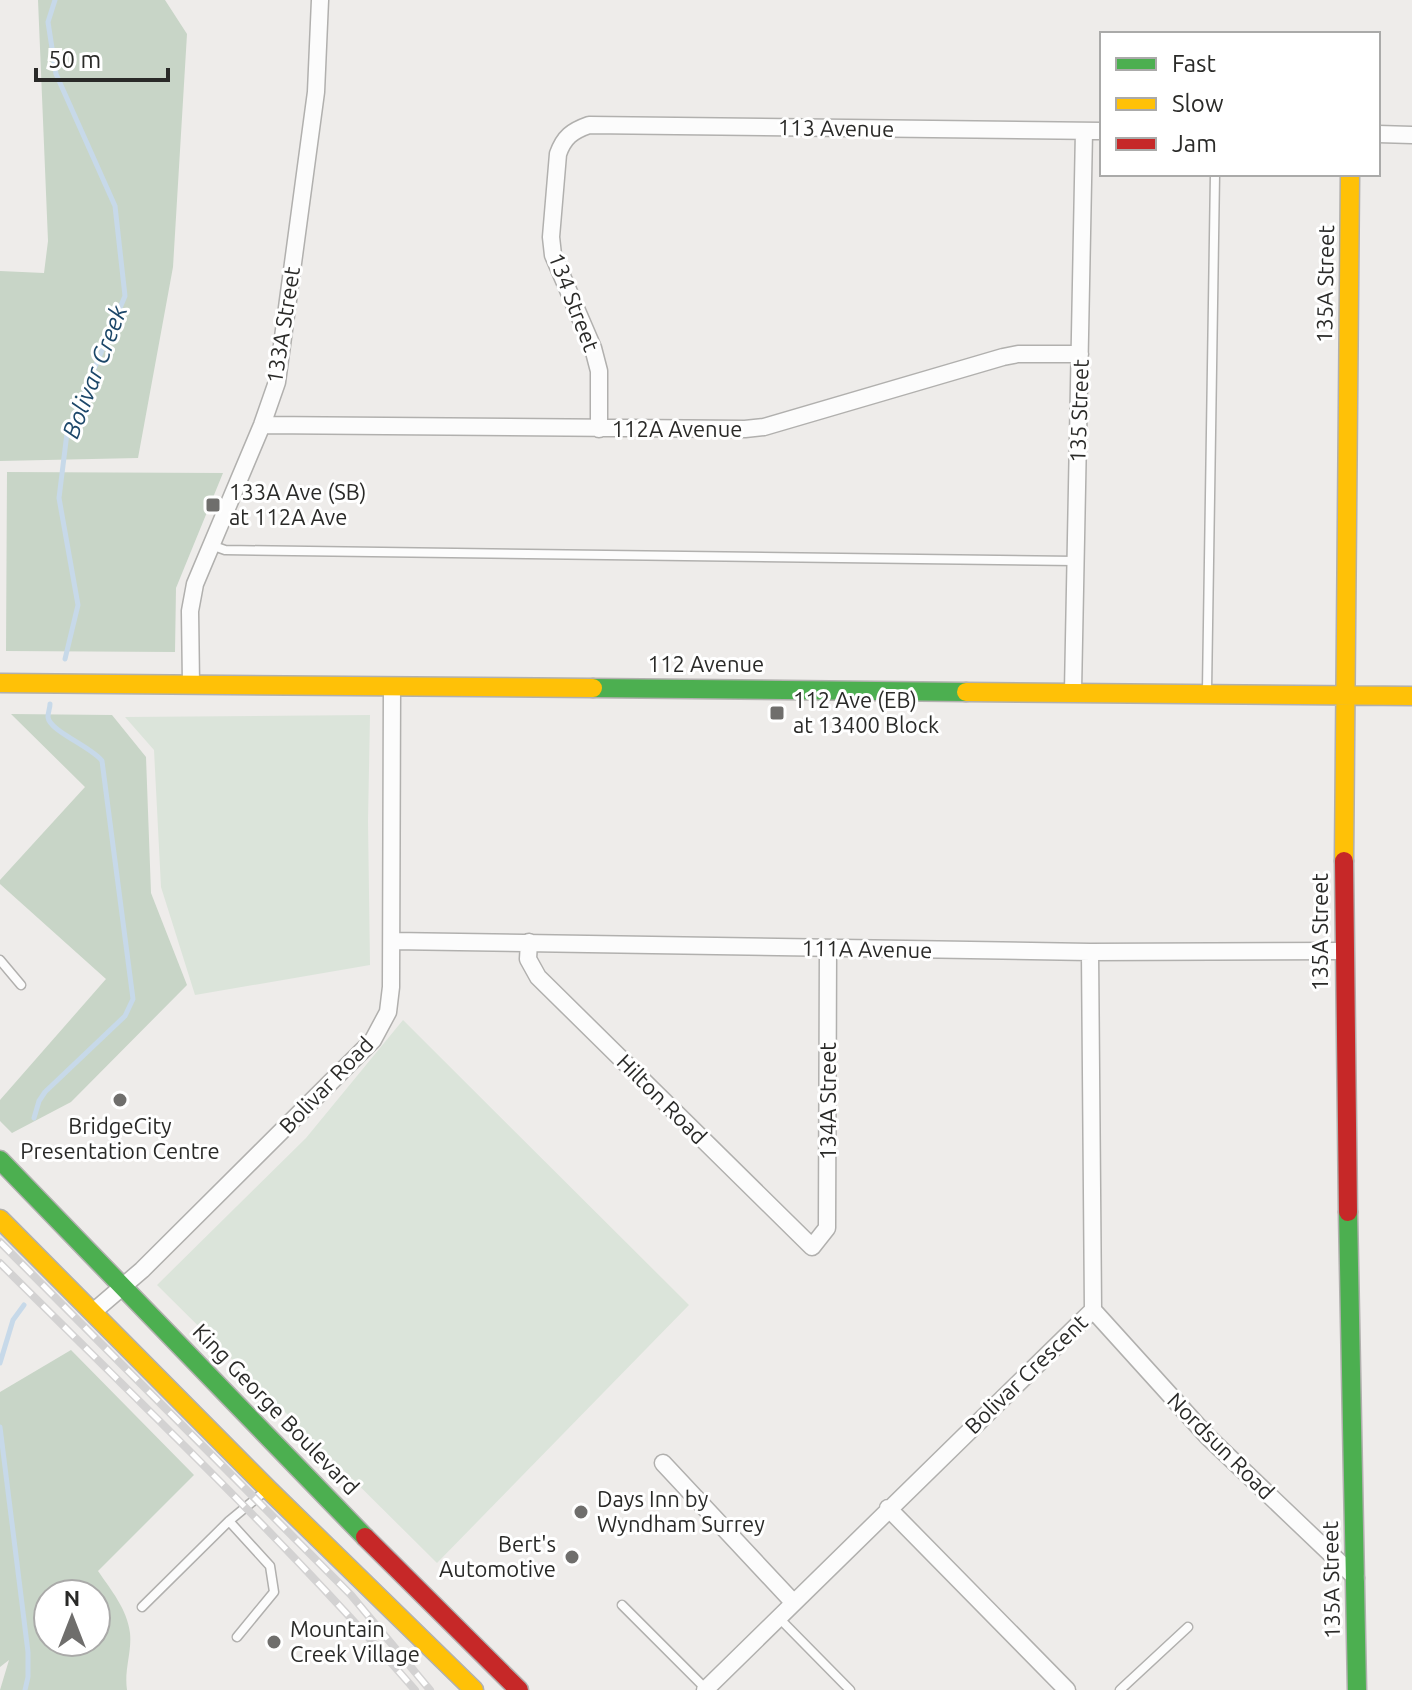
<svg xmlns="http://www.w3.org/2000/svg" width="1412" height="1690" viewBox="0 0 1412 1690" font-family="Ubuntu,sans-serif">
	<style>
		.green { fill: #dbe4da }
		.forest { fill: #c8d5c7; fill-rule: evenodd }
		.lines { fill: none; stroke-linecap: round; stroke-linejoin: round }
		.stream { stroke: #c7d9e9; stroke-width: 5 }
		.lane-casing { stroke: #b1b0ae; stroke-width: 11 }
		.street-casing { stroke: #b1b0ae; stroke-width: 19 }
		.fast-casing { stroke: #b1b0ae; stroke-width: 21 }
		.slow-casing { stroke: #b1b0ae; stroke-width: 21 }
		.jam-casing { stroke: #b1b0ae; stroke-width: 21 }
		.lane { stroke: #fcfcfc; stroke-width: 8 }
		.street { stroke: #fcfcfc; stroke-width: 16 }
		.fast { stroke: #4caf50; stroke-width: 18 }
		.slow { stroke: #ffc107; stroke-width: 18 }
		.jam { stroke: #c62828; stroke-width: 18 }
		.rail-casing { stroke: #d3d2d2; stroke-width: 8 }
		.rail { stroke: #fff; stroke-width: 5; stroke-dasharray: 15; stroke-linecap: butt }
		.poi-dot { fill: #6f6e6c; stroke: #fff; stroke-width: 3 }
		.labels { text-anchor: middle; stroke-width: 6; stroke-linejoin: round; paint-order: stroke }
		.street-label { font-size: 22px; fill: #2a2a28; stroke: #fff }
		.poi-label { font-size: 22px; fill: #2a2a28; stroke: #fff; text-anchor: start }
		.water-label { font-size: 24px; font-style: italic; fill: #1c4769; stroke: #fff }
	</style>
	<rect width="100%" height="100%" fill="#eeecea"/>
	<path class="green" d="M370 715 368 821 370 965 195 995 161 887 154 750 125 717Z
		M403 1020 689 1305 437 1563 157 1285 306 1138Z"/>
	<path class="forest" d="M38 0H165L187 34 173 267 138 458 0 461V271L44 273 48 241Z
		M7 472 223 473 176 588 175 652 6 651Z
		M11 714 112 715 146 757 151 893 187 985 71 1102 12 1133 0 1121V1100L106 979 0 884V880L85 787Z
		M71 1350 194 1475 98 1571C111 1590 127 1609 130 1633 132 1652 124 1670 127 1690H0L9 1660 0 1667V1392ZM96 1594V1642H48V1594Z"/>
	<g class="lines">
		<path class="stream" d="M55 0 48 22 56 74 115 206 125 296 67 433 59 498 78 605 65 659
			M34 1118 39 1101 45 1092 125 1016 133 999 102 761C92 747 49 731 48 717 48 712 50 708 50 704
			M0 1363 13 1320 24 1305
			M0 1427 28 1652V1677L25 1690"/>
		<g class="lane-casing">
			<path id="lane" d="M211 545 225 550 1075 561
				M1207 690 1215 174
				M0 960 21 985
				M229 1521 270 1566 274 1592 237 1637
				M622 1605 706 1689
				M142 1607 229 1521 264 1492
				M779 1618 850 1690
				M1120 1690 1188 1627"/>
		</g>
		<g class="street-casing">
			<path id="street" d="M1378 134 1412 135
				M262 425 745 429 764 427 1003 357 1018 354H1080
				M599 429V371L593 348 553 255 551 237 558 154C564 137 572 131 589 125L1102 131
				M191 684 190 611 195 584 262 425 277 382 316 92 320 0
				M1073 691 1084 131
				M392 941 1090 952 1343 951
				M529 942 528 959 538 977 812 1247 827 1228 828 949
				M1093 1310 1208 1437 1356 1578
				M93 1312 142 1270 373 1040 388 1012 391 987 392 687
				M663 1463 793 1602
				M888 1508 1067 1690
				M705 1690 1093 1310 1090 952"/>
		</g>
		<g class="fast-casing">
			<path id="fast" d="M593 688 966 692
				M0 1160 365 1537
				M1348 1212 1357 1690"/>
		</g>
		<g class="slow-casing">
			<path id="slow" d="M0 683 593 688
				M966 692 1412 696
				M1344 861 1350 174
				M0 1219 268 1489 474 1690"/>
		</g>
		<g class="jam-casing">
			<path id="jam" d="M1344 861 1348 1212
				M365 1537 519 1690"/>
		</g>
		<use href="#lane" class="lane"/>
		<use href="#street" class="street"/>
		<use href="#fast" class="fast"/>
		<use href="#slow" class="slow"/>
		<use href="#jam" class="jam"/>
		<g class="rail-casing">
			<path id="rail" d="M0 1242 351 1595 430 1690
				M0 1263C140 1403 285 1540 415 1690"/>
		</g>
		<use href="#rail" class="rail"/>
	</g>
	<g class="poi-dot">
		<rect x="205" y="497" width="16" height="16" rx="4"/>
		<rect x="769" y="705" width="16" height="16" rx="4"/>
		<circle cx="120" cy="1100" r="8"/>
		<circle cx="581" cy="1512" r="8"/>
		<circle cx="572" cy="1557" r="8"/>
		<circle cx="274" cy="1642" r="8"/>
	</g>
	<g class="labels">
		<g class="street-label">
			<text transform="translate(836 128) rotate(1)" y="8">113 Avenue</text>
			<text transform="translate(1325 284) rotate(-89)" y="8">135A Street</text>
			<text transform="translate(574 302) rotate(69)" y="8">134 Street</text>
			<text transform="translate(283 325) rotate(-81)" y="8">133A Street</text>
			<text transform="translate(1079 411) rotate(-88)" y="8">135 Street</text>
			<text x="677" y="437">112A Avenue</text>
			<text x="706" y="672">112 Avenue</text>
			<text transform="translate(1320 932) rotate(-90)" y="8">135A Street</text>
			<text transform="translate(867 949) rotate(1)" y="8">111A Avenue</text>
			<text transform="translate(326 1085) rotate(-46)" y="8">Bolivar Road</text>
			<text transform="translate(662 1099) rotate(45)" y="8">Hilton Road</text>
			<text transform="translate(828 1101) rotate(-90)" y="8">134A Street</text>
			<text transform="translate(1026 1374) rotate(-44)" y="8">Bolivar Crescent</text>
			<text transform="translate(276 1409) rotate(46)" y="8">King George Boulevard</text>
			<text transform="translate(1221 1446) rotate(45)" y="8">Nordsun Road</text>
			<text transform="translate(1331 1580) rotate(-91)" y="8">135A Street</text>
		</g>
		<g class="poi-label">
			<text x="229" y="500">133A Ave (SB)<tspan x="229" dy="25">at 112A Ave</tspan></text>
			<text x="793" y="708">112 Ave (EB)<tspan x="793" dy="25">at 13400 Block</tspan></text>
			<text x="120" y="1134" text-anchor="middle">BridgeCity<tspan x="120" dy="25">Presentation Centre</tspan></text>
			<text x="597" y="1507">Days Inn by<tspan x="597" dy="25">Wyndham Surrey</tspan></text>
			<text x="556" y="1552" text-anchor="end">Bert's<tspan x="556" dy="25">Automotive</tspan></text>
			<text x="290" y="1637">Mountain<tspan x="290" dy="25">Creek Village</tspan></text>
		</g>
		<g class="water-label">
			<text transform="translate(95 372) rotate(-69)" y="8">Bolivar Creek</text>
		</g>
	</g>
	<rect x="1100" y="32" width="280" height="144" fill="#ffffff" stroke="#aaaaa9" stroke-width="2"/>
	<rect x="1116" y="58" width="40" height="12" fill="#4caf50" stroke="#aaaaa9" stroke-width="2"/>
	<text x="1172" y="72" font-size="24" fill="#2a2a28">Fast</text>
	<rect x="1116" y="98" width="40" height="12" fill="#ffc107" stroke="#aaaaa9" stroke-width="2"/>
	<text x="1172" y="112" font-size="24" fill="#2a2a28">Slow</text>
	<rect x="1116" y="138" width="40" height="12" fill="#c62828" stroke="#aaaaa9" stroke-width="2"/>
	<text x="1172" y="152" font-size="24" fill="#2a2a28">Jam</text>
	<g transform="translate(72 1618)"><circle r="38" fill="#ffffff" stroke="#aaaaa9" stroke-width="2"/>
	<path d="M0-6L14 30L0 20L-14 30Z" fill="#6f6e6c"/>
	<text y="-12" font-size="22" font-weight="bold" text-anchor="middle" fill="#2a2a28">N</text>
	</g>
	<path d="M36 68v12h132v-12" fill="none" stroke="#2a2a28" stroke-width="4"/>
	<text x="48" y="68" font-size="24" fill="#2a2a28" stroke="#ffffff" stroke-width="6" paint-order="stroke">50 m</text>
</svg>
